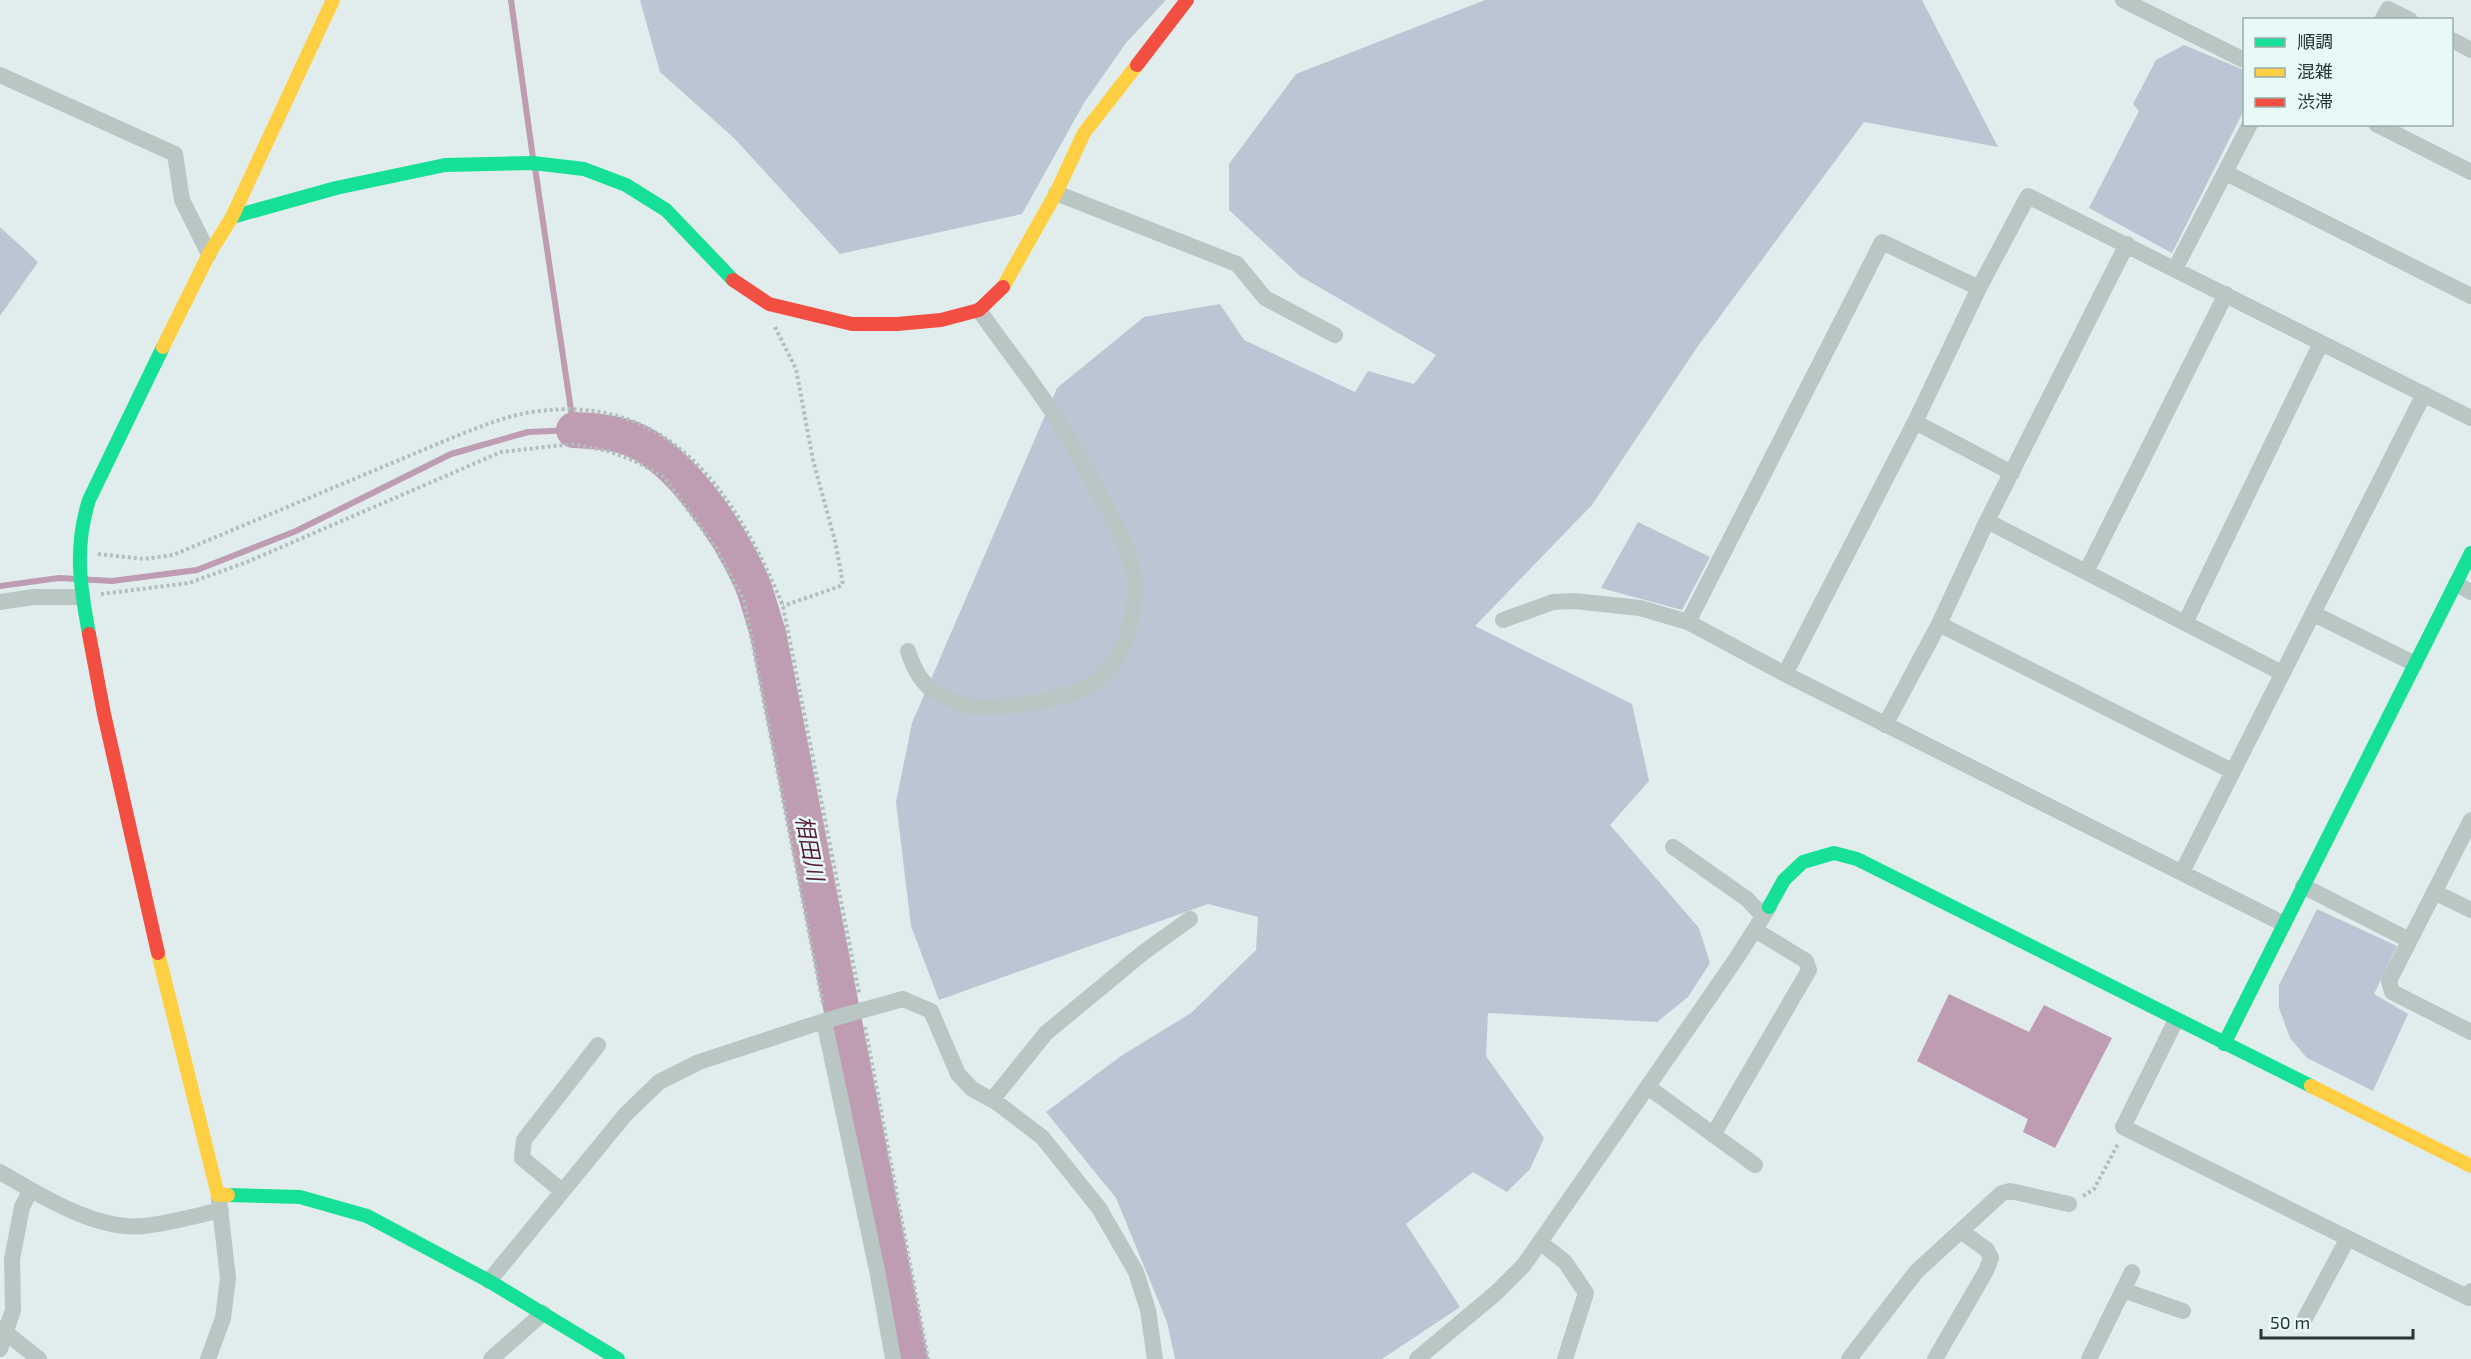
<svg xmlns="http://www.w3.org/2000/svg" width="2471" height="1359" viewBox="0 0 2471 1359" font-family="'Exo 2','Noto Sans JP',sans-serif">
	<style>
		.green { fill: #bac6d4 }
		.water { fill: #be9cb2 }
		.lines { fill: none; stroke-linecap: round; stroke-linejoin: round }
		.stream { stroke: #be9cb2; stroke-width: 6 }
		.river { stroke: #be9cb2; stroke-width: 36 }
		.path { stroke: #b2bebc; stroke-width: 4; stroke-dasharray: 3 3; stroke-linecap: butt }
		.street { stroke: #b9c6c4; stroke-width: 16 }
		.fast { stroke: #16e098; stroke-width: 14 }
		.slow { stroke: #ffcf43; stroke-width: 14 }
		.jam { stroke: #f24e42; stroke-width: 14 }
		.labels { text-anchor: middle; stroke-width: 5; stroke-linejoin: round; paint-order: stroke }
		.water-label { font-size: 22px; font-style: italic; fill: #581d3e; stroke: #e7faf8 }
	</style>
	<rect width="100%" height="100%" fill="#e0edec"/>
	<path class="green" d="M640 0H1166L1126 43 1084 103 1022 214 840 254 735 139 660 72Z
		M1485 0H1922L1998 147 1864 122 1698 346 1592 505 1475 626 1632 704 1649 781 1610 825 1699 928 1710 963 1688 997 1657 1022 1488 1013 1486 1056 1544 1138 1530 1169 1507 1192 1473 1172 1406 1224 1460 1307 1382 1359H1175L1167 1322 1116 1198 1046 1112 1121 1056 1191 1013 1256 950 1258 917 1208 904 939 1000 911 926 896 802 912 723 1057 388 1144 317 1220 304 1244 340 1355 392 1368 371 1414 384 1436 355 1300 276 1229 210V164L1296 74Z
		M2184 45 2244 70V110L2172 253 2089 208 2139 111 2133 104 2156 60Z
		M0 227 38 262 0 316Z
		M1638 522 1710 557 1682 610 1601 588Z
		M2317 909 2397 946 2374 994 2408 1014 2373 1091 2307 1058 2290 1038 2279 1008V985Z"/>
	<path class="water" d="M1949 994 2029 1032 2044 1005 2112 1038 2055 1148 2023 1132 2028 1119 1917 1061Z"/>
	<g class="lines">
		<path class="stream" d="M511 0 533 158
			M0 586 59 578 112 581 197 570 296 531 451 454 528 432 574 430 535 168"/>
		<path class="river" d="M574 430C594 431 614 432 632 439 681 459 730 534 751 581 758 597 762 616 768 633L910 1359"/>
		<path class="path" d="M775 327 796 369 813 460 835 541 843 584 838 587 783 606
			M98 554 144 559 173 555 454 437C480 427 505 416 532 412 670 391 736 494 783 606L859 993
			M101 594 189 583 247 562 501 452 572 444 608 451 635 461 664 477 716 548 744 600 823 1004
			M865 1027 928 1359
			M2083 1196 2094 1189 2118 1144"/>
		<path class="street" d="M2123 0 2244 60
			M2382 20 2388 9 2410 20
			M2452 40 2471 50
			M0 75 175 154 182 200 209 254
			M2376 124 2471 172
			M2226 173 2471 296
			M1056 193 1237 264 1265 298 1335 335
			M2175 269 2250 124
			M1915 422 2012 473
			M1987 521 2282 673
			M2086 572 2226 294
			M2456 584 2471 592
			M0 602 33 597H82
			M2314 614 2415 664
			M1503 620 1553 602 1574 601 1640 608 1688 622 1785 674 2284 924
			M1688 622 1882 242 1979 288 2028 196 2471 418
			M2185 623 2321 343
			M1939 624 2232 771
			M908 651C914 669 921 684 938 694 946 699 959 703 968 706 996 712 1077 699 1099 679 1129 652 1141 600 1131 562 1124 537 1110 515 1098 492 1087 472 1077 452 1065 432 1040 390 1007 351 979 310
			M1785 674 1915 422 1979 288
			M1885 725 1939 624 1987 521 2127 244
			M2471 820 2389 981 2392 992 2471 1032
			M1673 847 1747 899 1763 916
			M2182 872 2424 394
			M2303 886 2409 940
			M2434 892 2471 910
			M2176 1020 2123 1127 2469 1298 2471 1291
			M824 1021 878 1275 893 1359
			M1648 1087 1755 1165
			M992 1100 1046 1033 1144 952 1190 919
			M1713 1135 1809 970 1806 961 1755 930
			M0 1172C40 1195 96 1231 144 1226 170 1223 195 1216 221 1210
			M562 1191 522 1158 524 1140 598 1045
			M1540 1242 1565 1262 1586 1293 1565 1359
			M489 1281 625 1115 659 1082 699 1062 824 1021 903 999 931 1011 958 1074 972 1089 996 1102 1042 1137 1099 1208 1136 1272 1148 1310 1155 1359
			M2123 1290 2183 1311
			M2303 1322 2348 1238
			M0 1328 39 1359
			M0 1349 13 1310 12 1259 22 1207 31 1190
			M208 1359 223 1318 228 1278 219 1199
			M491 1359 543 1313
			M1417 1359 1496 1293 1524 1265 1736 959 1769 907
			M1849 1359 1916 1272 2002 1193 2010 1191 2069 1204
			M1935 1359 1986 1271 1991 1258 1987 1250 1961 1231
			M2089 1359 2132 1272"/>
		<path class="fast" d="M232 217 336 188 445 165 533 163 584 169 626 185 666 210 733 280
			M89 634C80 585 74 548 89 500L163 347
			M1769 907 1784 880 1803 862 1834 853 1857 859 2311 1086
			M2224 1044 2471 553
			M228 1195 300 1197 367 1216 489 1281 618 1359"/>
		<path class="slow" d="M1003 287 1056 193 1084 133 1137 65
			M163 347 209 254 232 217 333 0
			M158 953 218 1195H228
			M2311 1086 2471 1166"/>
		<path class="jam" d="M1137 65 1187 0
			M733 280 769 304 852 324H897L941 320 979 310 1003 287
			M89 634 104 714 158 953"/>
	</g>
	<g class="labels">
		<g class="water-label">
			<text transform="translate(810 848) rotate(79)" y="8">相田川</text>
		</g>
	</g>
	<rect x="2243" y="18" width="210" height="108" fill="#e7faf8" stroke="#9baca9" stroke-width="1.5"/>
	<rect x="2255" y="38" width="30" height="9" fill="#16e098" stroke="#9baca9" stroke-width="1.5"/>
	<text x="2297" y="48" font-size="18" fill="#283632">順調</text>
	<rect x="2255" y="68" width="30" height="9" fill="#ffcf43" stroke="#9baca9" stroke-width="1.5"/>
	<text x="2297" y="78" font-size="18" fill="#283632">混雑</text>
	<rect x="2255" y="98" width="30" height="9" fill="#f24e42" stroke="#9baca9" stroke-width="1.5"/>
	<text x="2297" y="108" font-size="18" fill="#283632">渋滞</text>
	<path d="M2261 1329v9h152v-9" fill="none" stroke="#283632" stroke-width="3"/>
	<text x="2270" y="1329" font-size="18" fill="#283632" stroke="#e7faf8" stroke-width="4.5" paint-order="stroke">50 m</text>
</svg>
